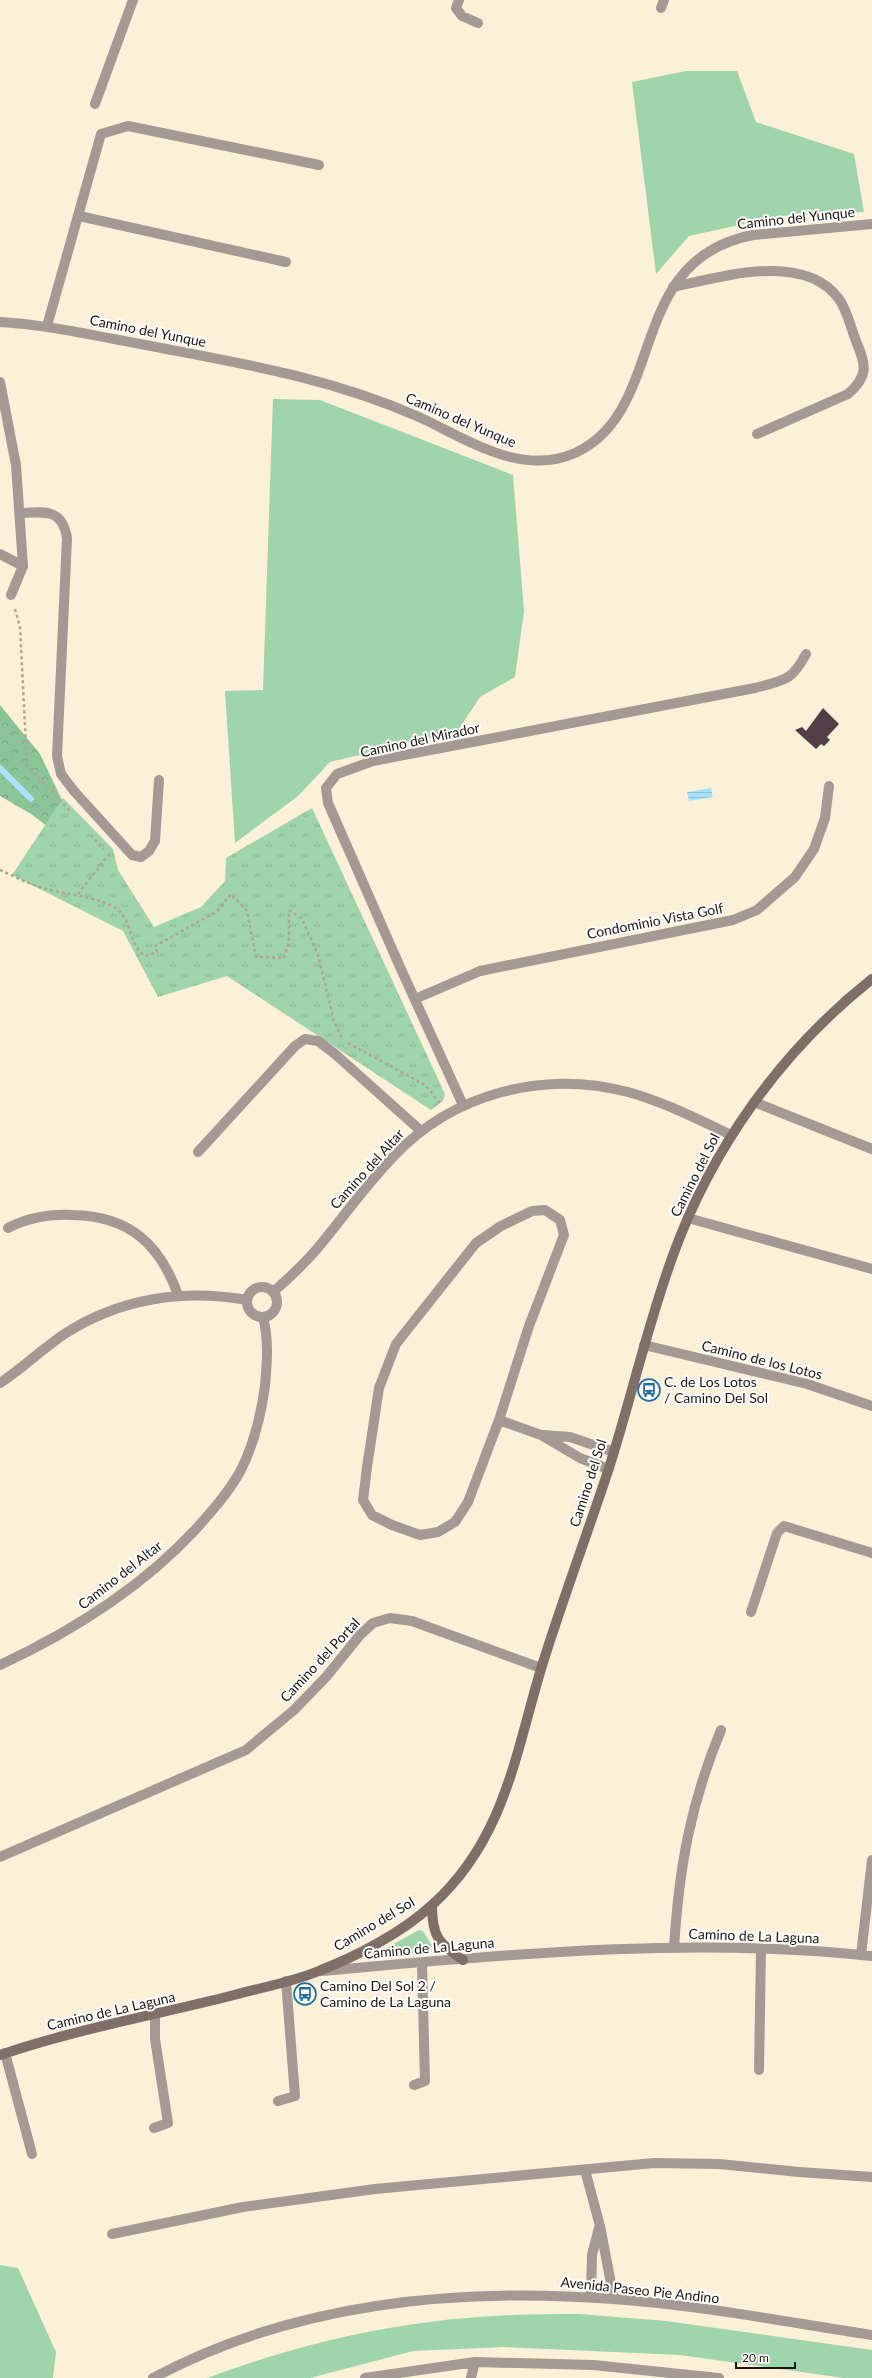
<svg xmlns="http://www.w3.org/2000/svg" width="872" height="2378" viewBox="0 0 872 2378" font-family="Lato,sans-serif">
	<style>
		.grass { fill: #a0d4aa }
		.forest { fill: url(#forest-crowns) }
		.park { fill: url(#park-tufts) }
		.water { fill: url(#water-rules) }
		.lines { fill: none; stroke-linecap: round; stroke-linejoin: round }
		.stream { stroke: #a7e2fe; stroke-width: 6 }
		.building { fill: #533d47 }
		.path { stroke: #aea593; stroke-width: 2.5; stroke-dasharray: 3 3; stroke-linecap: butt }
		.lane { stroke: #a49993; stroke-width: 10 }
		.street { stroke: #a49993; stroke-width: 10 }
		.secondary { stroke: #7f6f67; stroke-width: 10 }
		.labels { text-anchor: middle; stroke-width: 4; stroke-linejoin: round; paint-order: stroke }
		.street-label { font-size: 14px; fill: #1b170f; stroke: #fff }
		.poi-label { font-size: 14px; fill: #1b170f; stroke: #fff; text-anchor: start }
	</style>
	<defs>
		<pattern id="forest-crowns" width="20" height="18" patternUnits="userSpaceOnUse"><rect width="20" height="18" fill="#8bc597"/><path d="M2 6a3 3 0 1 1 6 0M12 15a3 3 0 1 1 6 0" fill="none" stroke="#77a881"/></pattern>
		<pattern id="park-tufts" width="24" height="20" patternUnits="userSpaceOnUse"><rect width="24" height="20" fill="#a0d4aa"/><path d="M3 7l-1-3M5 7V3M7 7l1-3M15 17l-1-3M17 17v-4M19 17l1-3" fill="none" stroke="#89b591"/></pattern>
		<pattern id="water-rules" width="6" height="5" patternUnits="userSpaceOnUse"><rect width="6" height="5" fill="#a7e2fe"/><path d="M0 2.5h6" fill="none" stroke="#8fc1d8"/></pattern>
	</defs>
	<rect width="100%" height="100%" fill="#fbf0d8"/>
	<path class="grass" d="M686 71H737L756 122 854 154 864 212 780 216 689 236 656 274 632 82Z
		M273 399 320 400 513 475 524 611 515 677 480 697 457 732 330 762 298 796 235 843 225 691 263 690Z
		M419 1930 423 1931 432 1946 427 1952 375 1957 379 1952Z
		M0 2265 18 2268 56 2352 53 2378H0Z
		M579 2314 666 2321 872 2350V2378H844L680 2355 503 2347 413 2351 310 2378H207C298 2344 397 2321 494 2316 522 2314 551 2314 579 2314Z"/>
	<path class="forest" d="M0 705 40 754 90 859 31 814 0 796Z"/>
	<path class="park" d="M63 798 113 849 118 870 154 927 201 907 225 881 226 858 312 808 445 1094 443 1101 431 1110 227 976 158 997 123 931 12 875Z"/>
	<path class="water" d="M711 788 713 797 689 801 687 792Z"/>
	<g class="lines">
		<path class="stream" d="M0 768 31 799"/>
	</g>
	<path class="building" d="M823 708 839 724 827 737 830 740 824 746 821 744 816 749 795 730 802 727 806 731Z"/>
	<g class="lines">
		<path class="path" d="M15 609 20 627 27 765 71 812
			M91 835 104 849
			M0 870C14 876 28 884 43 888 67 895 90 895 114 907 133 917 129 949 146 956L157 952 155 946 216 912 231 894 247 911 256 957 284 958 289 942V910
			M78 894 110 853
			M289 910 302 919 318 955 334 1021 342 1039
			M348 1043 425 1085 440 1103"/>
		<path class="lane" d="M95 104 133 0
			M79 216 286 262
			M673 287C721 277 804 251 839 299 847 310 851 328 856 341 866 365 869 376 848 394L757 434
			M47 326 101 134 128 126 319 165
			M20 513C45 512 62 508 67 538L57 756 61 774 74 791 132 855 141 857 149 851 155 841 159 780
			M0 554 23 566
			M754 1102 872 1149
			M198 1152 295 1046 305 1039 318 1041 335 1054 421 1131
			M688 1218 872 1269
			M5 2053 32 2154
			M759 2070 761 1949
			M414 2085 425 2081 422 1964
			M278 2101 295 2096 286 1981
			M154 2128 168 2123 155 2039V2015"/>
		<path class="street" d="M459 0 456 8 462 16 478 23
			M661 8 664 0
			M0 322C51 325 100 337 151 346 245 364 330 378 419 417 467 439 521 477 575 453 669 410 623 260 753 235L872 224
			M0 382 16 465 23 566 11 595
			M415 999 480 971 733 920 757 910 795 877 814 849 825 818 829 786
			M463 1105 400 967 328 803 326 788 337 774 373 761 755 688C784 680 791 682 806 654
			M545 1210 560 1220 564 1235 529 1326 499 1420 468 1502 455 1522 438 1532 420 1535 392 1525 372 1515 363 1500 367 1467 379 1388 396 1344 476 1243 501 1226 532 1211Z
			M8 1228C29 1217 50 1214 73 1215 129 1216 160 1244 178 1295
			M247 1302a15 15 0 1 1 30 0a15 15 0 1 1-30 0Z
			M273 1292C288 1279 303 1265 316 1250 342 1219 365 1186 393 1157 453 1093 543 1070 628 1092 664 1102 697 1119 731 1135
			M644 1345 807 1384 872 1406
			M0 1383C23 1368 43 1348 66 1333 121 1298 184 1289 247 1300
			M499 1420 541 1435 580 1458 608 1469
			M543 1435 570 1437 614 1452
			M751 1612 777 1533 784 1526 872 1553
			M0 1665C73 1631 140 1589 195 1530 212 1511 229 1492 241 1470 254 1444 261 1415 265 1386 267 1363 269 1340 263 1317
			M0 1857 246 1750 294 1710 326 1677 360 1635 373 1623 390 1618 412 1621 541 1668
			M674 1948C679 1868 690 1805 721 1730
			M861 1955 872 1860
			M321 1971C504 1955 689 1936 872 1956
			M585 2170 600 2226 614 2299
			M112 2234 243 2207 375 2189 654 2163 719 2164 799 2172 872 2177
			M591 2297 592 2255 599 2228
			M153 2378C293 2303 456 2287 613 2299 699 2305 786 2322 872 2335
			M365 2378 475 2362 593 2365 719 2378
			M471 2378 475 2362"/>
		<path class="secondary" d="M432 1905C432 1936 438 1943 463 1960
			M0 2055C76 2029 156 2015 234 1995 263 1987 294 1982 321 1970 357 1956 403 1932 432 1905 504 1840 515 1756 541 1669 562 1601 587 1535 609 1468 631 1399 647 1327 672 1258 711 1149 781 1051 872 979"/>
	</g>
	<defs>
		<g id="bus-ring" transform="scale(1.15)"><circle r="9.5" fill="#fff" stroke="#226b9f" stroke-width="1.5"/><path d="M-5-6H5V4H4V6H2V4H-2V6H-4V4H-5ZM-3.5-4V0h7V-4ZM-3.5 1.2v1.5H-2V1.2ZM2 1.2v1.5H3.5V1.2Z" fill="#226b9f"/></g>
	</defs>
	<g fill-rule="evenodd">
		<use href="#bus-ring" x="649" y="1390"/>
		<use href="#bus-ring" x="305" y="1994"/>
	</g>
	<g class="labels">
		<g class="street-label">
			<text transform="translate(796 218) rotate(-6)" y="5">Camino del Yunque</text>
			<text transform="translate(148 331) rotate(11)" y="5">Camino del Yunque</text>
			<text transform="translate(461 420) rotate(23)" y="5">Camino del Yunque</text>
			<text transform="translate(420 740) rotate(-12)" y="5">Camino del Mirador</text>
			<text transform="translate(655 921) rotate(-11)" y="5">Condominio Vista Golf</text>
			<text transform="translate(367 1169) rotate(-48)" y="5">Camino del Altar</text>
			<text transform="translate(695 1175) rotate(-63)" y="5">Camino del Sol</text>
			<text transform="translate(762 1360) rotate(14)" y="5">Camino de los Lotos</text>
			<text transform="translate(588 1483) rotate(-72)" y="5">Camino del Sol</text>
			<text transform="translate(120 1575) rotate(-38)" y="5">Camino del Altar</text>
			<text transform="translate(320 1660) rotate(-47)" y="5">Camino del Portal</text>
			<text transform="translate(374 1924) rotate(-31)" y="5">Camino del Sol</text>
			<text transform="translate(754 1936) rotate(2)" y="5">Camino de La Laguna</text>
			<text transform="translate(429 1948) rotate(-5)" y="5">Camino de La Laguna</text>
			<text transform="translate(111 2011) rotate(-13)" y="5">Camino de La Laguna</text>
			<text transform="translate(640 2290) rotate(6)" y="5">Avenida Paseo Pie Andino</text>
		</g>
		<g class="poi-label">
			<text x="664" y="1387">C. de Los Lotos<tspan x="664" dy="16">/ Camino Del Sol</tspan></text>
			<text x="320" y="1991">Camino Del Sol 2 /<tspan x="320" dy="16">Camino de La Laguna</tspan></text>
		</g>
	</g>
	<path d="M736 2362v6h59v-6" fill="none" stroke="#1b170f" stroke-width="2"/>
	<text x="742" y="2362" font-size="12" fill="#1b170f" stroke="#ffffff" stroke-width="3" paint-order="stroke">20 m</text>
</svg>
